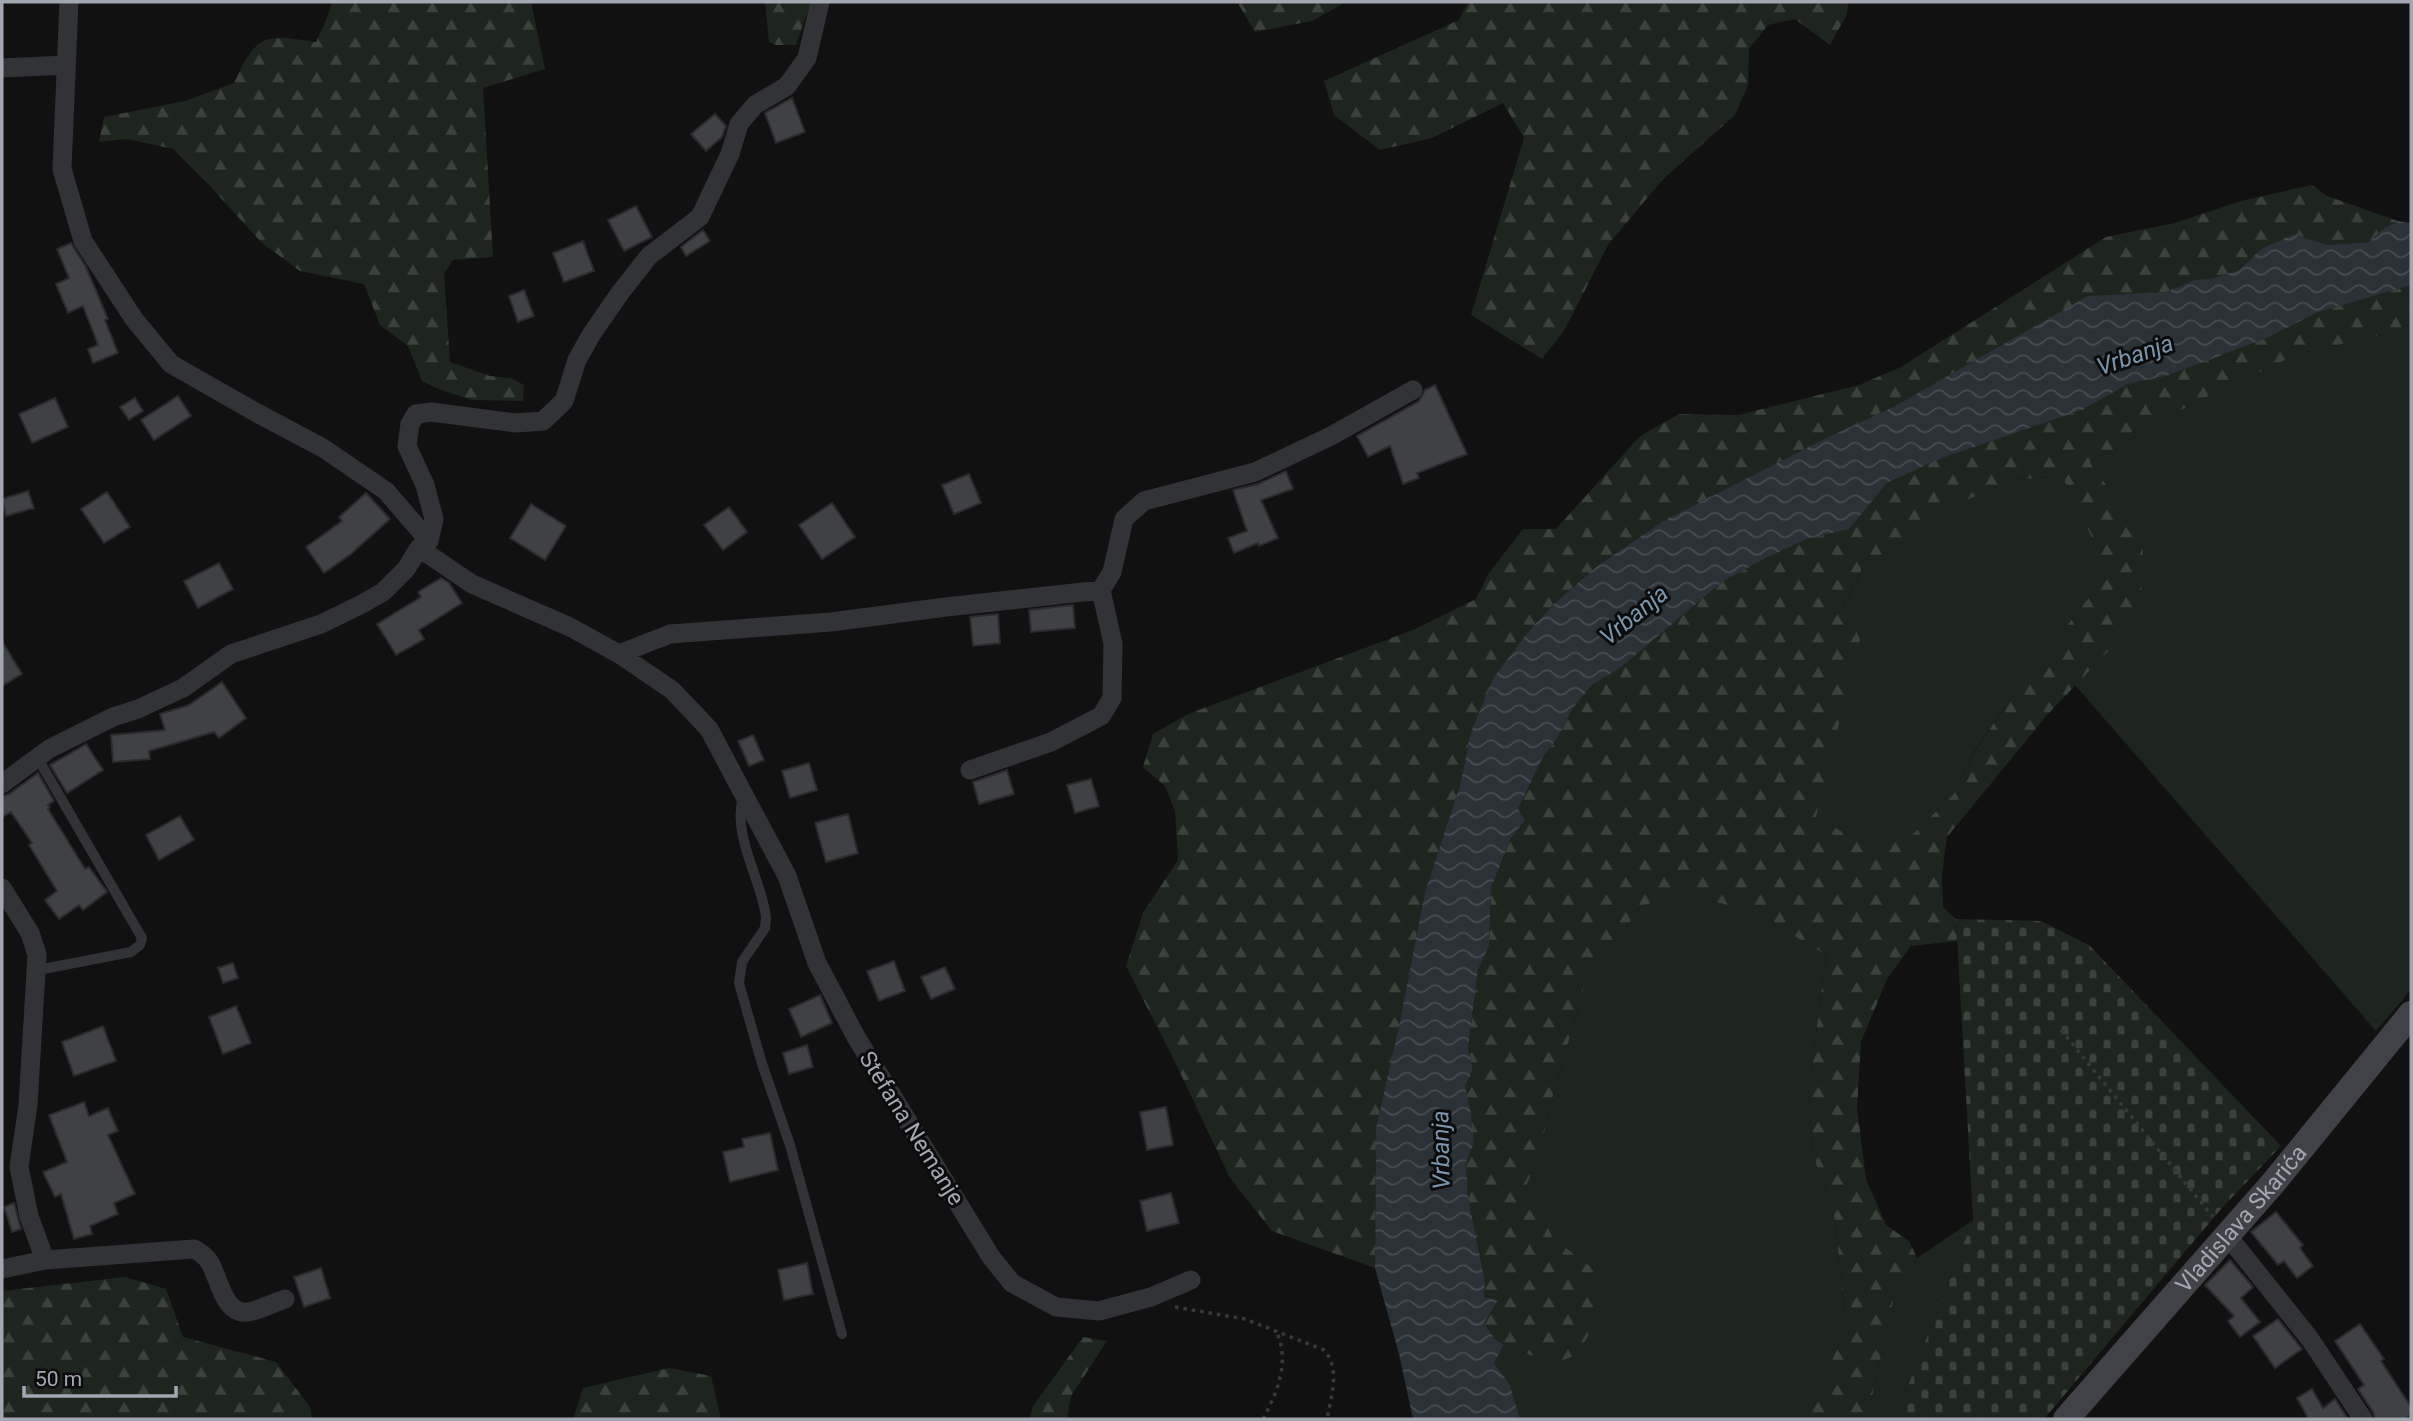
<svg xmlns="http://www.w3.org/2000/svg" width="2413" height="1421" viewBox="0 0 2413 1421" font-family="Roboto,sans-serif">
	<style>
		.green { fill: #1d251e }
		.forest { fill: url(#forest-firs); fill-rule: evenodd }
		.cemetery { fill: url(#cemetery-stones) }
		.water { fill: url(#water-waves) }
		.building { fill: #404145; stroke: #2b2b2e; stroke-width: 2 }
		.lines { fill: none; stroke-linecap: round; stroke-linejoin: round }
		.path { stroke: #38393e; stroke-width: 3.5; stroke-dasharray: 3.5 5; stroke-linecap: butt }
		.lane { stroke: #323337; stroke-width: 10 }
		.street { stroke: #323337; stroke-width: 19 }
		.secondary { stroke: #404247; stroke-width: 26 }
		.labels { text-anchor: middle; stroke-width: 6; stroke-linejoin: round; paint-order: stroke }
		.street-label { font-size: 23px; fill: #a2a7b2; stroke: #0c0c0d }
		.water-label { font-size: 24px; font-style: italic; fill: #7a94ad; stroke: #0c0c0d }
	</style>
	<defs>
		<pattern id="forest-firs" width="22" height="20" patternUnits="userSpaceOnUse" patternTransform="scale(1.75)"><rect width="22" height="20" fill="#1d251e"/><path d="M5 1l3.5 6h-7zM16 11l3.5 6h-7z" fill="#3b423c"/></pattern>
		<pattern id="cemetery-stones" width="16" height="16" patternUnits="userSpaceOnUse" patternTransform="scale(1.75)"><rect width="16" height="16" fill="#1d251e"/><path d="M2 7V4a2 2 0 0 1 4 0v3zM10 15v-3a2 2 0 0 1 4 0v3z" fill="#3b423c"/></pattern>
		<pattern id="water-waves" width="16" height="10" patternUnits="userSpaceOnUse" patternTransform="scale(1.75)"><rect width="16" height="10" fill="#2a3137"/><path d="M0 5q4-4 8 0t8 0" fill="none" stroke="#464c52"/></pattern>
	</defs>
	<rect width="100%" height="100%" fill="#111112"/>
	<path class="green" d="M2411 328V990L2376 1031 2075 685 2140 618 2121 504 2090 463 2188 406 2298 354Z
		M2062 476 2102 556 2094 591 2009 700 1976 749 1953 795 1912 835 1871 848 1816 817 1826 773 1843 608 1863 567 1971 498 2014 480Z
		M1685 894 1754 912 1826 955 1809 1089 1812 1152 1835 1220 1846 1325 1815 1403 1802 1419H1520L1510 1385 1494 1363 1504 1345 1555 1364 1595 1270 1553 1238 1526 1186 1538 1160 1551 1103 1585 984 1641 906Z
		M1973 1220 1895 1419H1867L1894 1298 1917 1258Z"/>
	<path class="forest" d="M332 2H531L545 69 483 88 493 257 453 260 444 274 450 362 490 376 511 378 524 385 523 401 472 400 441 390 422 381 408 346 380 325 364 284 300 271 262 243 210 186 173 149 127 139 99 142 104 117 185 101 234 83C257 33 264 34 316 42L327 18Z
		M765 2H811L796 45H776L769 42Z
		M1237 2H1346L1312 21 1255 32Z
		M1468 2H1849L1846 16 1830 45 1795 19 1768 25 1749 49 1748 85 1735 115 1663 179 1608 245 1564 331 1542 359 1471 315 1524 138 1503 103 1432 138 1380 150 1334 115 1324 81 1459 20Z
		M2312 185 2327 196 2398 221 2384 228 2369 242 2327 245 2294 234 2261 249 2239 270 2214 278 2194 280 2166 292 2088 297 1893 407 1826 438 1663 521 1596 567 1554 604 1529 631 1471 732 1460 785 1425 892 1400 1021 1376 1128 1375 1268 1272 1231 1230 1178 1175 1062 1126 966 1143 913 1178 860 1175 811 1165 786 1143 767 1153 734 1188 714 1413 630 1476 599 1489 573 1523 529H1556L1640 436 1679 414 1738 415 1859 385 1901 367 2106 237 2175 223 2241 201Z
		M2411 285V328L2298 354 2188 406 2090 463 2121 504 2143 550 2140 618 2048 714 1947 837 1942 874 1943 907 1956 919 1957 941 1911 946 1887 979 1861 1042 1857 1108 1866 1179 1886 1225 1909 1241 1917 1258 1894 1298 1867 1419H1802L1815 1403 1846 1325 1835 1220 1812 1152 1809 1089 1826 955 1754 912 1685 894 1641 906 1585 984 1551 1103 1538 1160 1526 1186 1553 1238 1595 1270 1594 1326 1577 1354 1555 1364 1504 1345 1495 1339 1484 1323 1497 1300 1484 1297 1485 1282 1468 1197 1466 1163 1474 1143 1465 1086 1473 1070 1468 1049 1478 970 1489 946 1491 888 1510 840 1525 820 1518 809 1542 759 1559 735 1573 708 1592 685 1620 668 1722 582 1766 558 1807 539 1849 529 1887 483 1937 460 2082 410 2128 384 2166 376 2269 337 2316 313ZM2062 476 2101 556 2094 591 2009 700 1976 750 1953 795 1912 835 1871 848 1816 817 1860 639 1843 607 1863 567 1971 498 2014 480Z
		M125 1277 166 1289 183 1337 276 1362 310 1407 312 1419H2V1291Z
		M1083 1337 1107 1341 1071 1396 1067 1419H1029L1033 1406Z
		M669 1368 711 1376 721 1419H573L583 1388Z"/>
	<path class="cemetery" d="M1956 919 2041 921 2089 945 2281 1146 2221 1209 2044 1419H1895L1973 1220Z"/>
	<path class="water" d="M2398 221 2411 223V285L2316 313 2269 337 2201 363 2166 376 2128 384 2082 410 1937 460 1887 483 1849 529 1807 539 1766 558 1722 582 1620 668 1592 685 1573 708 1559 735 1542 759 1518 809 1525 820 1510 840 1491 888 1489 946 1478 970 1468 1049 1473 1070 1465 1086 1471 1114 1474 1143 1466 1163 1468 1197 1485 1282 1484 1297 1498 1300 1484 1323 1495 1339 1504 1345 1494 1363 1510 1385 1520 1419H1413L1399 1354 1375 1268 1376 1128 1400 1021 1425 892 1460 785 1471 732 1494 677 1529 631 1554 604 1596 567 1663 521 1826 438 1893 407 2088 296 2166 292 2194 280 2214 278 2239 270 2261 249 2294 234 2327 245 2369 242 2384 228Z"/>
	<path class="building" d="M792 98 805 132 776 143 765 113Z
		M715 114 726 126 722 137 706 151 691 134Z
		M636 206 652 237 624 251 608 220Z
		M703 230 710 241 686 256 681 247Z
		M583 241 594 271 564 282 553 253Z
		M71 243 86 267 108 319 105 320 118 353 93 363 88 349 98 345 83 306 68 313 56 284 69 278 57 249Z
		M524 290 534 316 518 322 509 296Z
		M1435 385 1467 454 1417 473 1419 478 1403 484 1390 446 1368 457 1357 436 1419 401 1425 390Z
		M178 396 191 416 154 440 141 420Z
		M55 398 68 427 32 443 19 414Z
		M135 398 143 411 129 420 120 407Z
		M1286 471 1293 489 1261 500 1278 538 1259 546 1258 543 1234 553 1228 538 1247 531 1233 490 1258 484Z
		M969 474 981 503 954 514 942 485Z
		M28 491 34 508 6 516 2 499Z
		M107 492 130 527 104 543 81 509Z
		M366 493 390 519 351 554 324 573 306 547 342 521 339 517Z
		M832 503 855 537 822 559 799 525Z
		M531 504 566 526 545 560 510 538Z
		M729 507 747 532 723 550 704 525Z
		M219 563 233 589 198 608 184 581Z
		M441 578 449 583 462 603 419 630 424 639 396 655 377 624 421 597 418 592Z
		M1073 605 1075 628 1031 632 1029 610Z
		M998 614 1000 643 973 646 970 617Z
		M2 641 22 674 2 686Z
		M222 682 246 718 219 738 214 732 149 751 150 759 113 762 111 735 165 730 160 714 189 705Z
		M753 735 764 760 749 766 738 741Z
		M86 744 103 770 67 793 50 765Z
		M809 763 817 790 790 798 782 771Z
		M1007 770 1014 794 979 804 973 782Z
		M38 773 54 801 48 805 50 807 48 809 85 869 89 867 107 892 83 910 79 905 59 919 45 900 57 891 29 845 32 843 11 812 2 817V796L9 794Z
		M1091 779 1099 806 1075 813 1067 785Z
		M848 814 858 853 826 862 815 823Z
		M180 816 194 840 159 860 146 835Z
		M894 961 905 991 879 1001 867 971Z
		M233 963 238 978 223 983 218 968Z
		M945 967 955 989 931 999 921 977Z
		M820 995 832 1023 801 1037 789 1009Z
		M236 1006 251 1043 223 1054 209 1017Z
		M103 1026 116 1061 74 1076 62 1042Z
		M807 1045 813 1067 789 1074 783 1053Z
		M84 1102 89 1116 108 1108 118 1131 108 1135 135 1194 114 1203 118 1214 90 1226 92 1234 74 1239 61 1194 55 1197 43 1172 67 1162 49 1115Z
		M1166 1107 1173 1145 1147 1150 1140 1112Z
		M770 1133 778 1170 730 1182 723 1152 744 1147 742 1139Z
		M1171 1193 1179 1223 1147 1231 1140 1201Z
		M14 1203 21 1229 12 1232 4 1207Z
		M2276 1212 2303 1245 2300 1248 2313 1266 2297 1278 2284 1261 2278 1265 2251 1232Z
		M2230 1260 2253 1287 2241 1298 2260 1322 2240 1337 2228 1321 2234 1316 2205 1285Z
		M807 1263 813 1294 784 1300 778 1270Z
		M321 1268 330 1298 304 1307 294 1277Z
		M2278 1319 2302 1349 2275 1368 2253 1336Z
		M2360 1324 2384 1359 2381 1361 2411 1407V1415L2405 1419H2375L2373 1412 2358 1389 2364 1385 2335 1341Z
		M2312 1389 2323 1408 2335 1399 2348 1419H2305L2308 1418 2297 1398Z"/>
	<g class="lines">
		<path class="path" d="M2061 1030 2213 1217
			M1175 1307 1245 1319 1324 1350C1341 1369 1331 1396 1327 1419
			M1263 1419C1277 1393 1290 1362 1277 1333"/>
		<path class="lane" d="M37 757 142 938 140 945 131 952 38 970
			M743 797C732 836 761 878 766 917L765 928 742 962 739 983 762 1064 790 1145 842 1334"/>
		<path class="street" d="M69 2 62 169 83 241 134 319 171 364 257 413 323 448 386 491 429 541
			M2 68 66 65
			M419 548 472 584 570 627 619 654 672 690 709 729 787 876 817 963 856 1037 991 1257 1012 1283 1056 1307 1099 1311 1151 1297 1191 1280
			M619 654 670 634 831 622 946 607 1101 590 1112 572 1124 519 1144 501 1255 472 1331 436 1413 390
			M970 770 1051 742 1101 716 1112 698 1113 644 1101 590
			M2 784 49 749 113 717 138 709 183 688 231 654 321 624 360 605 383 592 406 569 419 548 429 541 434 519 425 485 407 446 410 424 416 414 431 412 516 423 543 421 564 401 577 360 591 335 620 293 649 256 700 217 730 154 739 124 755 105 787 86 807 58 820 2
			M2 888 30 933 37 955 28 1105 19 1167 29 1216 45 1260
			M2227 1235 2310 1339 2363 1419
			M2 1269 45 1260 194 1249C200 1252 206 1256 210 1263 219 1278 224 1316 248 1312 260 1310 273 1303 285 1299"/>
		<path class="secondary" id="s1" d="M2066 1419 2274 1182 2411 1014"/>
	</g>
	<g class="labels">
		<g class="street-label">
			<text transform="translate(912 1128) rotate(58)" y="8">Stefana Nemanje</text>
			<text dy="8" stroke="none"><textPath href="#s1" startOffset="266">Vladislava Skarića</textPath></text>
		</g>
		<g class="water-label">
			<text transform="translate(2135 355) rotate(-19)" y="8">Vrbanja</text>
			<text transform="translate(1634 615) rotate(-39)" y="8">Vrbanja</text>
			<text transform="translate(1441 1150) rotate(-91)" y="8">Vrbanja</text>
		</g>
	</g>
	<rect width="2413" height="1421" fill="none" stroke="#a2a7b2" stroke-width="7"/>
	<path d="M24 1386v10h152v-10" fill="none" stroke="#a2a7b2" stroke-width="3.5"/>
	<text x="35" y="1386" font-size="21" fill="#a2a7b2" stroke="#0c0c0d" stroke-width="5" paint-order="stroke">50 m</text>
</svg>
